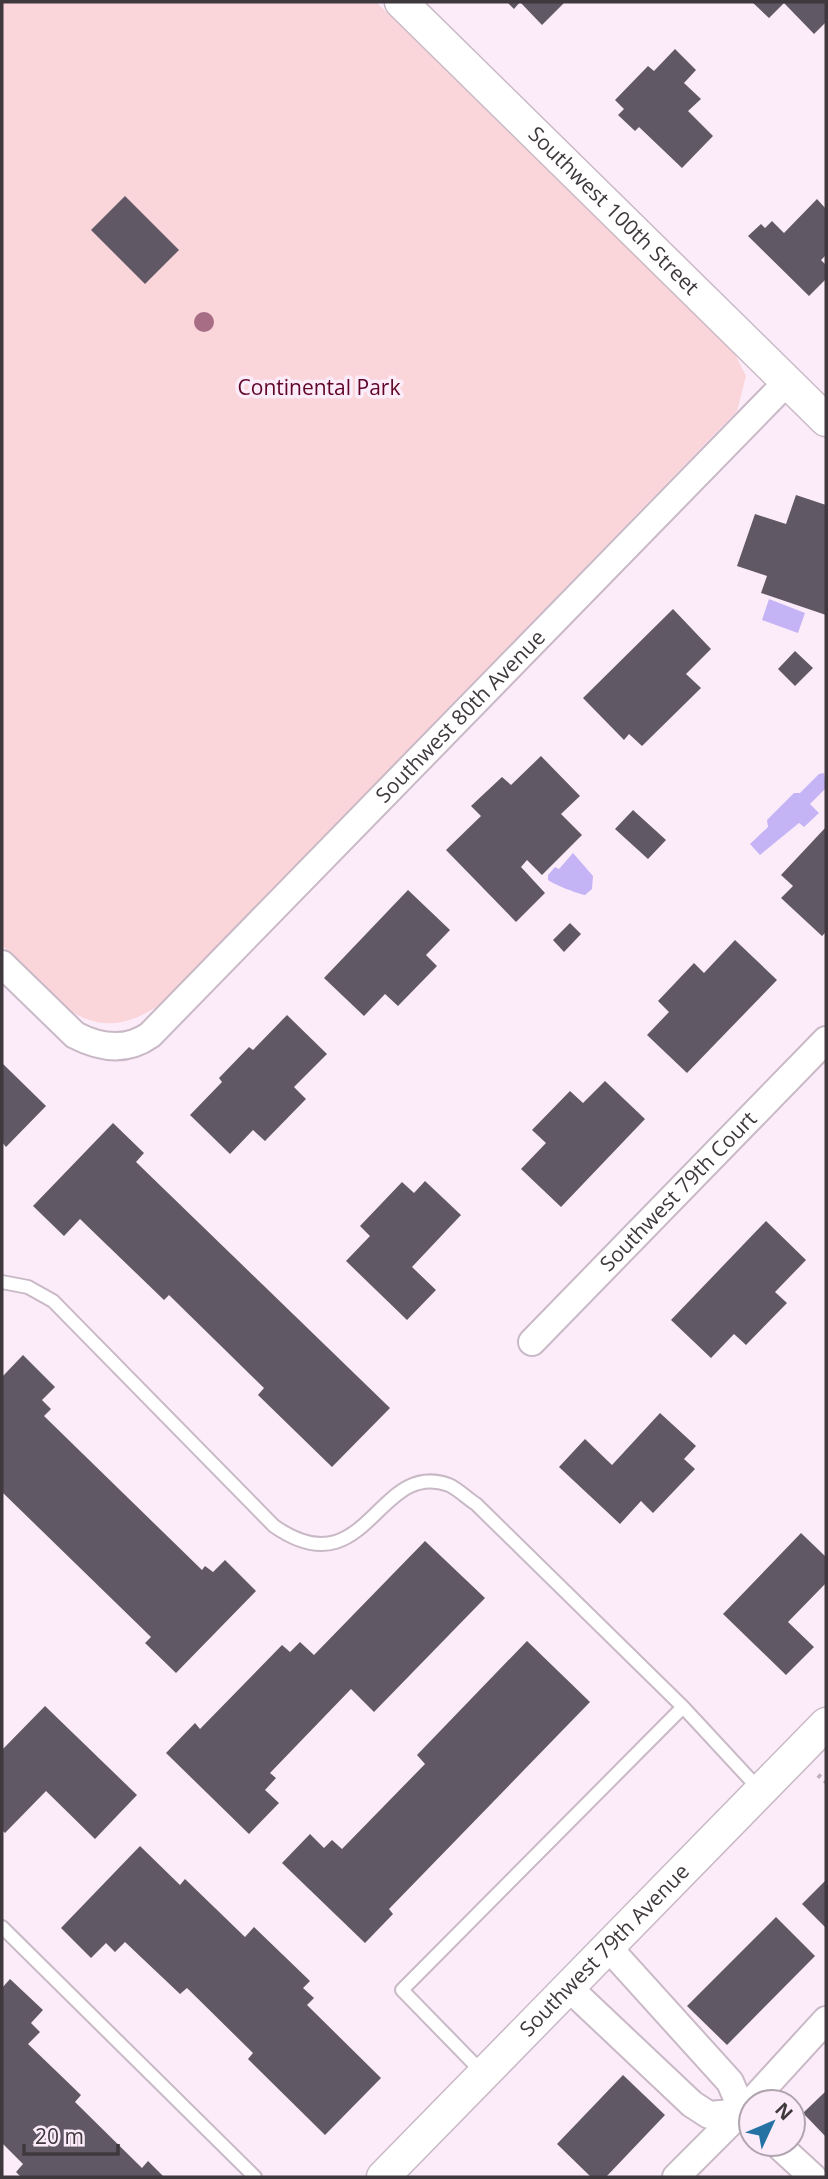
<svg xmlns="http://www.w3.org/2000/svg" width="828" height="2179" viewBox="0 0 828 2179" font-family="'Open Sans',sans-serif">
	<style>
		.green { fill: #fad5da }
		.water { fill: #c4b4f5 }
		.building { fill: #615866 }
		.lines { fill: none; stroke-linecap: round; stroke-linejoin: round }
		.service-casing { stroke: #c9b9c6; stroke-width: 16 }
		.minor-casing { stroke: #c9b9c6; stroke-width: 30 }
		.tertiary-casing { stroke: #c9b9c6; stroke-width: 35 }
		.path { stroke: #bdb0bb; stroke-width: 4.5; stroke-dasharray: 3.5 5; stroke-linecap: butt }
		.service { stroke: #fff; stroke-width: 12 }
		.minor { stroke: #fff; stroke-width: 26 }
		.tertiary { stroke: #fff; stroke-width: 32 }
		.tree { fill: #a66d85 }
		.labels { text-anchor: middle; stroke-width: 7; stroke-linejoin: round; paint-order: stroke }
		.street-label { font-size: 21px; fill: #3f393e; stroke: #fcecf9 }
		.park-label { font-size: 21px; fill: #600526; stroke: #fcecf9 }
	</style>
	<rect width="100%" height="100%" fill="#fcecf9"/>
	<path class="green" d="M2 2H376L734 352 746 376 737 411 162 1003C88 1056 52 994 2 945Z"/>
	<path class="water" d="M769 599 805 613 798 633 762 620Z
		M824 773 826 788 810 804 819 813 804 827 799 823 760 855 750 844 768 827 767 820 794 793H800L819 774Z
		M573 853 593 876 592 889 585 895C578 894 553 884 548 880V875L555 867 559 869Z"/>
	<path class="building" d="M507 2H565L542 25 520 2 514 9Z
		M752 2H826V22L814 34 784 3 769 18Z
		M675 49 696 70 684 83 701 99 688 111 713 136 682 168 639 127 635 131 618 115 624 109 615 100 648 66 654 71Z
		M125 196 179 250 145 284 91 230Z
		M817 199 826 209V255L821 260 826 265V279L809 296 748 236 761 224 765 228 772 221 784 233Z
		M796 495 826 505V615L761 593 767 576 737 566 755 514 786 524Z
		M673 609 711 649 686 674 701 688 642 746 629 734 624 740 583 698Z
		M795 651 813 668 795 686 778 669Z
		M541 756 580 796 561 814 582 835 542 875 527 860 521 867 545 893 516 922 446 850 481 816 471 806 502 777 511 785Z
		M633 810 666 840 648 859 615 829Z
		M826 827V932L822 936 781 898 793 886 781 875Z
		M408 890 450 930 426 955 437 966 398 1006 385 994 364 1016 324 978Z
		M570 923 581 934 564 952 553 940Z
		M735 940 777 980 687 1073 647 1035 669 1012 658 1001 694 963 704 973Z
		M287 1015 327 1054 294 1087 306 1099 265 1141 253 1130 230 1154 190 1115 222 1082 219 1078 249 1047 253 1050Z
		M2 1063 46 1106 6 1147 2 1142Z
		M605 1081 645 1119 561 1207 521 1169 546 1143 532 1130 570 1091 583 1103Z
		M113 1123 144 1153 136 1162 390 1408 332 1467 258 1395 264 1388 169 1295 164 1300 80 1219 64 1236 33 1206Z
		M425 1181 461 1215 412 1267 436 1290 407 1320 346 1261 370 1236 360 1226 402 1182 414 1193Z
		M766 1221 806 1260 775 1292 787 1303 746 1345 734 1334 711 1358 671 1320Z
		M23 1355 55 1387 42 1400 51 1409 44 1416 202 1570 205 1566 213 1572 225 1560 256 1591 176 1673 145 1643 151 1637 2 1492V1377Z
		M660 1413 696 1446 684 1459 695 1469 653 1513 641 1501 620 1524 559 1467 585 1439 612 1465Z
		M801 1533 826 1557V1583L788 1622 814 1647 786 1675 723 1614Z
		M425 1541 485 1598 374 1712 351 1689 270 1773 276 1778 265 1790 279 1803 249 1834 166 1753 195 1723 200 1729 282 1645 290 1652 300 1642 314 1655Z
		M527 1641 590 1702 389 1909 393 1914 365 1943 282 1863 310 1834 324 1848 332 1840 342 1849 425 1764 417 1755Z
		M45 1706 137 1795 95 1839 46 1791 5 1833 2 1830V1750Z
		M140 1846 180 1885 185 1879 245 1937 254 1927 310 1981 303 1988 314 1998 307 2005 381 2078 325 2135 248 2059 253 2053 187 1988 180 1994 125 1942 115 1952 106 1943 91 1958 61 1928Z
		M826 1880V1928L802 1904Z
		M776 1917 815 1956 727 2045 687 2006Z
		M10 1979 43 2010 31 2023 40 2032 28 2044 81 2095 75 2102 142 2168 148 2161 164 2177H21L16 2172 23 2164 2 2143V1988Z
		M623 2075 665 2115 606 2177H591L557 2144Z
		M826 2091V2137L803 2113Z"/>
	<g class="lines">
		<g class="service-casing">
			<path id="service" d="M2 1282 28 1287 53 1301 274 1526C367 1591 377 1458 449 1485 458 1489 468 1499 476 1504L683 1707 402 1990 483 2073
				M683 1707 759 1789
				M2 1927 255 2177"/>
		</g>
		<g class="minor-casing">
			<g id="minor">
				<path id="s1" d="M2 964 75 1035C100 1048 126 1052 150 1035L787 382"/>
				<path id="s2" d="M532 1342 826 1040"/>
				<path d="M607 1946 730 2082 743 2112 751 2120"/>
				<path d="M567 1986 692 2104 709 2115 743 2112"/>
				<path d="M751 2102 826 2020"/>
				<path d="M777 2144 813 2177"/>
				<path d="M676 2177 747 2106"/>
			</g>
		</g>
		<g class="tertiary-casing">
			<g id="tertiary">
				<path id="s3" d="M401 2 826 420"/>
				<path id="s4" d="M383 2177 826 1724"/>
			</g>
		</g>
		<path class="path" d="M818 1775 826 1782"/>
		<use href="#service" class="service"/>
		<use href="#minor" class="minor"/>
		<use href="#tertiary" class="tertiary"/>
	</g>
	<circle class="tree" cx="204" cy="322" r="10"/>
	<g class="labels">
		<g class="street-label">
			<text dy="7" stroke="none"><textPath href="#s3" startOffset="298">Southwest 100th Street</textPath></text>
			<text dy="7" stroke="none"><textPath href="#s1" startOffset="626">Southwest 80th Avenue</textPath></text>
			<text dy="7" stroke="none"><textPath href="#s2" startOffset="210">Southwest 79th Court</textPath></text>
			<text dy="7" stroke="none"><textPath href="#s4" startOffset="317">Southwest 79th Avenue</textPath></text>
		</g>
		<g class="park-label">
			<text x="319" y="395">Continental Park</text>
		</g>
	</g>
	<rect width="828" height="2179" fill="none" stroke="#3f393e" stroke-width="7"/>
	<g transform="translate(772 2123) rotate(46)"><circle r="33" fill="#fcecf9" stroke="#b0a4ae" stroke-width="2"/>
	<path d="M0-5L12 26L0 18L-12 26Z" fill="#2472a4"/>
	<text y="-10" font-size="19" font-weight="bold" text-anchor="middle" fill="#3f393e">N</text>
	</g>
	<path d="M24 2144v10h94v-10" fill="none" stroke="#3f393e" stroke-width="3.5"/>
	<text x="35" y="2144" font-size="21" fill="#3f393e" stroke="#fcecf9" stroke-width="5" paint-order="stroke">20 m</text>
</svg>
